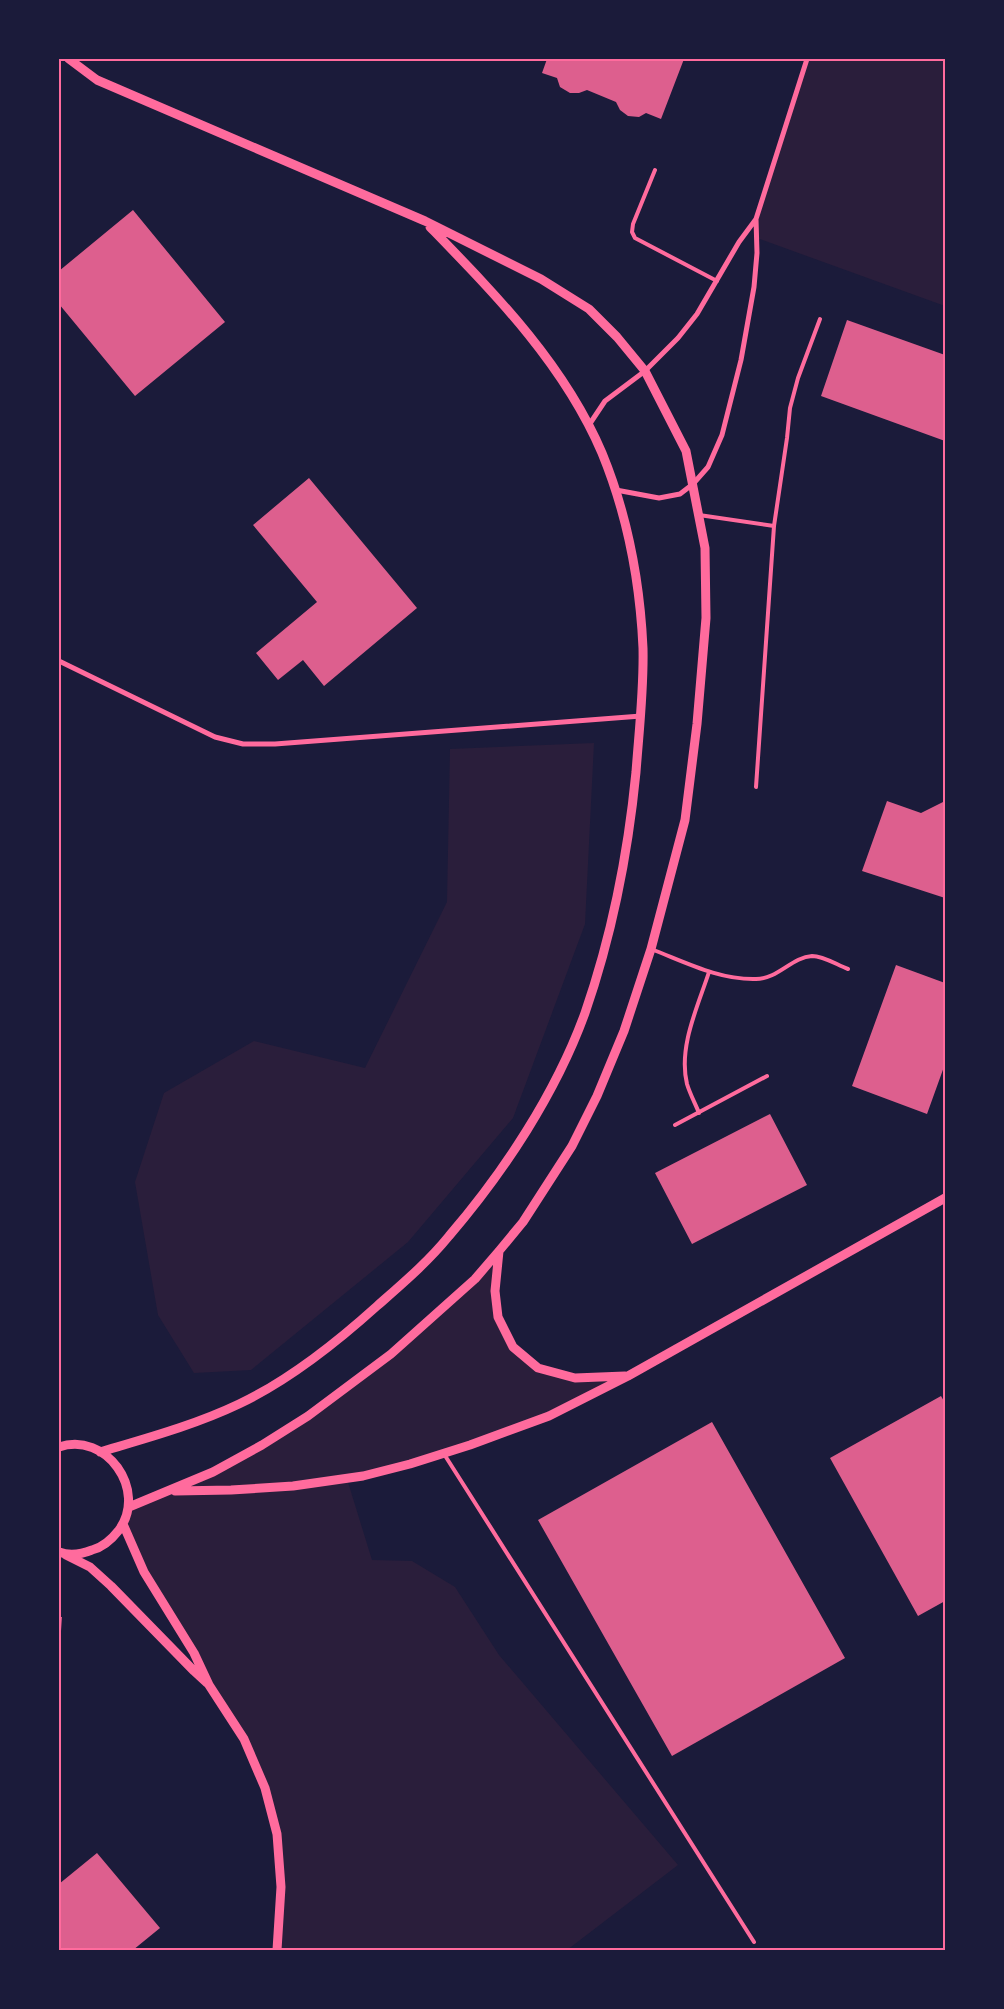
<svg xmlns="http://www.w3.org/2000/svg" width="1004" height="2009" viewBox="0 0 1004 2009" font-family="'Space Grotesk',sans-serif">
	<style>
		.green { fill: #2a1e3b }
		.building { fill: #dd5f8e }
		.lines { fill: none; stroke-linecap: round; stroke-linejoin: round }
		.service { stroke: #ff6b9d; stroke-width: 4 }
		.minor { stroke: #ff6b9d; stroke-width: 5 }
		.tertiary { stroke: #ff6b9d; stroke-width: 9 }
		.neatline { fill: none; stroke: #ff6b9d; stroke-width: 2 }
	</style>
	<rect width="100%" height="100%" fill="#1b1b3a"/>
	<path class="green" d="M807 59H945V306L757 238 756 219Z
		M594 743 585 924 513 1118 408 1242 251 1370 194 1373 158 1315 135 1182 164 1093 254 1041 365 1068 447 902 450 749Z
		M499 1251 498 1317 513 1347 538 1368 575 1378 628 1376 549 1416 470 1445 347 1479 372 1560 412 1561 455 1587 499 1655 678 1865 567 1950H277V1834L244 1739 157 1593 123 1524 129 1507 213 1472 350 1386Z"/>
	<path class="building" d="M547 59H684L661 119 646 113 639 117 628 116 620 110 616 102 587 90 579 93H570L560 87 557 78 542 73Z
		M133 210 225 322 135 396 59 304V271Z
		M847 320 945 355V441L821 396Z
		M309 478 417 608 324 686 303 660 278 680 256 653 317 602 253 525Z
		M945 798V898L862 871 887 801 921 813 943 802Z
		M896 965 945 983V1064L927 1114 852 1086Z
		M770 1114 807 1185 692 1244 655 1173Z
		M941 1396 945 1403V1601L918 1616 830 1458Z
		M712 1422 845 1658 672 1756 538 1520Z
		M59 1617H62L60 1645H59Z
		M97 1853 160 1928 133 1950H59V1884Z"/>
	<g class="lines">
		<path class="service" d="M655 170 633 224 632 232 635 238 717 281
			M699 515 774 526
			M756 787 774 526 787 438 790 408 798 378 820 319
			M651 949C685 962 719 980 756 979 778 979 792 957 812 956 824 956 837 965 848 969
			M699 1113C695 1103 690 1094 687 1084 678 1047 698 1006 709 972
			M675 1125 767 1076
			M444 1454 754 1942"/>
		<path class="minor" d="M589 425 605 401 645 371 678 338 697 314 739 242 756 219
			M616 490 659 498 680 494 693 484 708 467 722 435 741 360 754 287 757 253 756 219 807 59
			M59 661 215 737 243 744H275L641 716"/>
		<path class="tertiary" d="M69 59 97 80 425 221 541 279 589 309 617 337 645 371 686 451 705 548 706 618 697 724 685 820 651 949 624 1031 597 1096 572 1146 523 1222 499 1251 475 1279 391 1354 308 1416 262 1445 213 1472 129 1507
			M499 1251 495 1291 498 1317 513 1347 538 1368 575 1378 625 1376
			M59 1447C106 1431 148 1490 119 1530 112 1539 104 1547 92 1550 82 1554 69 1556 59 1552
			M100 1452C147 1438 195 1425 239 1404 290 1380 336 1343 377 1306 402 1284 428 1262 449 1236 504 1172 556 1093 585 1013 612 935 628 854 636 772 639 731 644 689 643 648 640 582 627 514 602 453 564 364 496 295 430 227
			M175 1491 231 1490 293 1486 363 1476 410 1464 470 1445 549 1416 628 1376 945 1198
			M123 1524 144 1572 194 1653 209 1685 244 1739 265 1788 277 1834 281 1887 277 1950
			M66 1555 90 1567 111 1586 194 1671 207 1683"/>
	</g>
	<rect width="1004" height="2009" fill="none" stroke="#1b1b3a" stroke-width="120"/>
	<rect x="60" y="60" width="884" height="1889" class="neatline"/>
</svg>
